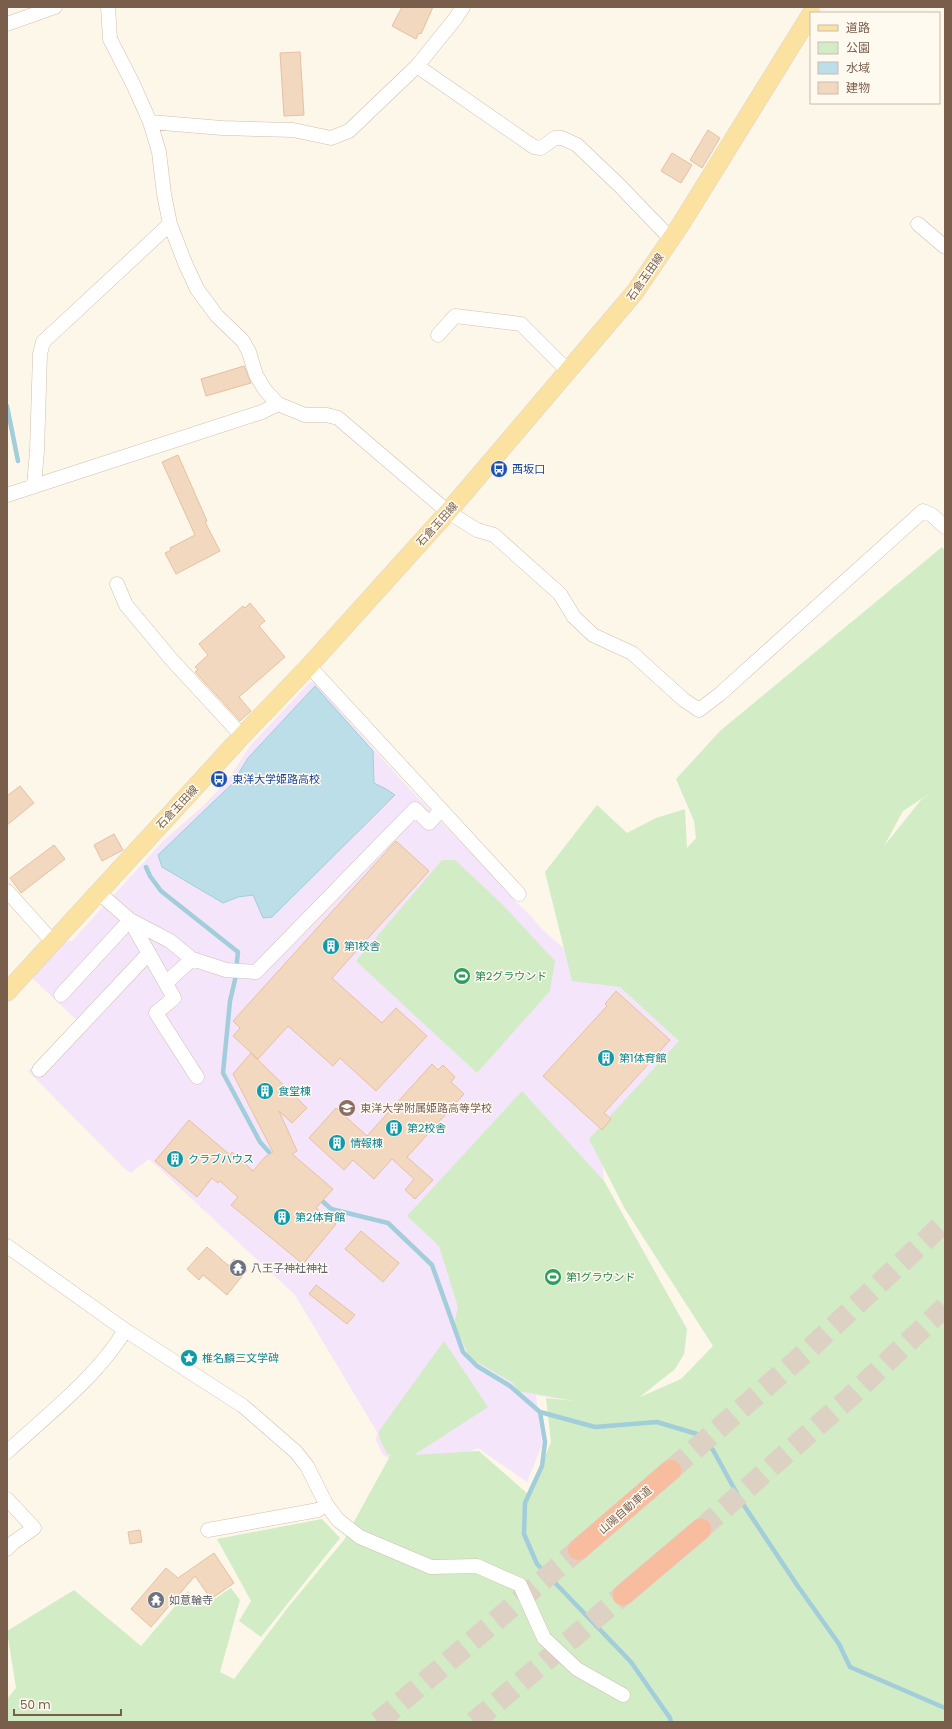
<svg xmlns="http://www.w3.org/2000/svg" width="952" height="1729" viewBox="0 0 952 1729" font-family="Poppins,'Noto Sans JP',sans-serif">
	<style>
		.education { fill: #f4e5fa }
		.green { fill: #d2ecc6; fill-rule: evenodd }
		.water { fill: #bcdee8; stroke: #a2cdda }
		.lines { fill: none; stroke-linecap: round; stroke-linejoin: round }
		.stream { stroke: #a2cdda; stroke-width: 4.5 }
		.building { fill: #f3d8c0; stroke: #e6c09f }
		.highway-tunnel { stroke: #dcd1c2; stroke-width: 21; stroke-dasharray: 21 10; stroke-linecap: butt }
		.minor-casing { stroke: #d0bfad; stroke-width: 15 }
		.major-casing { stroke: #dcd5d0; stroke-width: 19 }
		.highway-casing { stroke: #dcd5d0; stroke-width: 22 }
		.minor { stroke: #fff; stroke-width: 14 }
		.major { stroke: #fce2a1; stroke-width: 18 }
		.highway { stroke: #f8bd9f; stroke-width: 21 }
		.labels { text-anchor: middle; stroke-width: 3; stroke-linejoin: round; paint-order: stroke }
		.street-label { font-size: 11px; fill: #795f4b; stroke: #fffaf0 }
		.transit-label { font-size: 11px; fill: #164399; stroke: #fffaf0; text-anchor: start }
		.culture-label { font-size: 11px; fill: #0d838f; stroke: #fffaf0; text-anchor: start }
		.leisure-label { font-size: 11px; fill: #27864d; stroke: #fffaf0; text-anchor: start }
		.education-label { font-size: 11px; fill: #785e54; stroke: #fffaf0; text-anchor: start }
		.worship-label { font-size: 11px; fill: #5b616d; stroke: #fffaf0; text-anchor: start }
	</style>
	<rect width="100%" height="100%" fill="#fdf7e9"/>
	<path class="education" d="M310 682H314L405 784 487 869 512 898 529 914 542 929 590 972 619 982 679 1041 601 1145 604 1181 687 1329 684 1354 675 1369 614 1408 536 1395 542 1445 527 1482 478 1448 433 1470 392 1460 383 1455 376 1440 377 1432 295 1295 149 1159 131 1173 125 1169 28 1071 81 1024 31 977 65 941H72L163 841 203 806 227 781 250 746Z"/>
	<path class="green" d="M942 547 945 551V1722H7V1699L16 1688 7 1631 74 1590 141 1646 188 1591 204 1606 231 1588 240 1600 220 1672 234 1679 289 1606 344 1540 390 1456H393L387 1454 379 1437V1431L444 1341 488 1407 414 1455 479 1451 529 1495 551 1442 546 1398 575 1401 518 1391 513 1383 470 1358 454 1324 458 1307 439 1246 407 1216 522 1091 604 1181 687 1329 684 1354 675 1369 640 1397 681 1379 713 1346 625 1209 589 1139 679 1041 620 987 572 981 545 872 597 805 627 833 656 818 685 809 687 848 696 838 694 821 676 779 720 731ZM932 792 921 800 884 846 903 811Z
		M442 860H455L502 904 555 961 550 991 477 1073 356 961Z
		M322 1519 340 1538 261 1637 239 1621 251 1601 217 1539Z"/>
	<path class="water" d="M315 686 373 751 374 783 386 789 395 795 272 917 263 918 253 895 238 897 223 903 162 867 158 855 232 784 248 758Z"/>
	<g class="lines">
		<path class="stream" d="M7 406 18 461
			M146 867 150 876 161 891 238 952 235 980 230 1001 223 1073 260 1142 269 1152
			M318 1197 331 1209 388 1223 432 1265 463 1352 477 1366 510 1386 540 1412 595 1427 657 1422 697 1434 713 1450 741 1501 797 1585 839 1644 850 1667 945 1708
			M540 1412 545 1442 542 1466 525 1503 524 1534 537 1564 631 1662 670 1718 671 1722"/>
	</g>
	<path class="building" d="M402 7H433L421 34 419 33 416 39 392 26Z
		M300 52 304 115 284 116 280 53Z
		M708 130 720 138 702 168 690 160Z
		M672 153 692 165 681 183 661 171Z
		M244 366 251 383 206 396 201 379Z
		M178 455 207 521 205 522 220 551 176 574 165 553 171 550 170 548 195 535 162 462Z
		M250 603 265 621 259 626 285 657 239 697 251 711 240 721 195 672 198 670 195 667 208 655 199 644 243 606 245 608Z
		M20 786 34 803 7 825V796Z
		M114 834 123 850 102 861 94 845Z
		M396 841 429 871 332 978 382 1023 396 1008 427 1036 376 1091 340 1058 333 1066 288 1026 258 1059 233 1036 240 1028 233 1021Z
		M54 845 65 859 21 893 10 878Z
		M616 991 670 1040 604 1113 611 1119 602 1130 543 1076 607 1006 605 1004Z
		M251 1053 307 1108 292 1123 279 1111 297 1151 292 1154 333 1189 316 1208 336 1224 303 1264 231 1205 238 1197 220 1181 218 1183 212 1178 197 1197 155 1161 189 1120 230 1155 232 1152 253 1171 265 1157 273 1152 233 1074Z
		M432 1064 438 1070 443 1065 455 1077 451 1082 464 1094 407 1157 433 1180 415 1199 405 1190 414 1179 392 1159 374 1179 353 1160 344 1170 309 1138 336 1108 367 1136Z
		M361 1231 399 1263 383 1282 345 1249Z
		M207 1247 229 1266 234 1259 247 1270 227 1295 203 1275 199 1280 187 1269Z
		M316 1285 355 1315 347 1324 309 1294Z
		M140 1530 142 1542 130 1544 128 1532Z
		M214 1553 234 1583 211 1599 195 1576 151 1627 131 1609 166 1568 178 1578Z"/>
	<g class="lines">
		<path class="highway-tunnel" d="M671 1470 805 1353 945 1222
			M701 1529 849 1398 945 1307
			M378 1722 578 1550
			M474 1722 623 1595"/>
		<g class="minor-casing">
			<path id="minor" d="M108 7 110 39 133 84 150 122 159 152 164 194 170 224 185 263 197 289 217 316 243 341 249 352 256 375 265 390 278 404 305 415H327L338 418 448 512 477 530 494 535 560 594 574 617 593 635 632 653 684 700 699 710 720 694 923 511 932 515 945 527
				M7 24 55 7
				M417 66 534 147 541 148 555 138H562L577 145 618 184 671 239
				M150 122 222 128 293 130 331 138 349 131 417 66 455 19 463 7
				M918 224 945 247
				M438 335 455 316 521 324 569 372
				M34 486 37 451 40 354 43 342 170 224
				M7 495 262 412 278 404
				M117 584 126 605 171 659 242 736
				M309 666 519 894
				M7 891 52 941
				M98 892 130 920 170 941 192 959 226 970 256 972 415 809 429 823 441 810
				M166 983 192 959
				M61 995 130 920 174 998 156 1013 197 1077
				M39 1070 149 953
				M7 1246 125 1330 243 1406 296 1452 307 1466 326 1504 338 1520 360 1537 431 1567 477 1566 520 1585 544 1638 577 1669 623 1695
				M7 1452C46 1416 99 1375 125 1330
				M7 1499 34 1528 14 1542 7 1549
				M208 1530 318 1510 326 1504"/>
		</g>
		<g class="major-casing">
			<path id="major" d="M7 992 242 736 309 666 448 512 635 292 681 224 811 14"/>
		</g>
		<g class="highway-casing">
			<path id="highway" d="M578 1550 671 1470
				M623 1595 701 1529"/>
		</g>
		<use href="#minor" class="minor"/>
		<use href="#major" class="major"/>
		<use href="#highway" class="highway"/>
	</g>
	<defs>
		<g id="bus-disc" transform="scale(0.9)"><circle r="9.5" fill="#1a4fb4" stroke="#fffaf0"/><path d="M-5-6H5V4H4V6H2V4H-2V6H-4V4H-5ZM-3.5-4V0h7V-4ZM-3.5 1.2v1.5H-2V1.2ZM2 1.2v1.5H3.5V1.2Z" fill="#fff"/></g>
		<g id="building-disc" transform="scale(0.9)"><circle r="9.5" fill="#0f9aa8" stroke="#fffaf0"/><path d="M-4-6H4V6H1V3H-1V6H-4ZM-2.5-4.3h1.7v1.8h-1.7ZM.8-4.3h1.7v1.8H.8ZM-2.5-1h1.7V.8h-1.7ZM.8-1h1.7V.8H.8Z" fill="#fff"/></g>
		<g id="stadium-disc" transform="scale(0.9)"><circle r="9.5" fill="#2e9e5b" stroke="#fffaf0"/><path d="M0-5a6.5 5 0 1 0 0 10a6.5 5 0 1 0 0-10ZM-3.5-1.8h7v3.6h-7Z" fill="#fff"/></g>
		<g id="school-disc" transform="scale(0.9)"><circle r="9.5" fill="#8d6e63" stroke="#fffaf0"/><path d="M0-5L7-2L0 1L-7-2ZM-4 1L0 2.5L4 1V4Q0 6-4 4Z" fill="#fff"/></g>
		<g id="temple-disc" transform="scale(0.9)"><circle r="9.5" fill="#6b7280" stroke="#fffaf0"/><path d="M0-6L5-2H3V0L6.5 2.5H4V6H1.5V3h-3V6H-4V2.5H-6.5L-3 0V-2H-5Z" fill="#fff"/></g>
		<g id="sight-disc" transform="scale(0.9)"><circle r="9.5" fill="#0f9aa8" stroke="#fffaf0"/><path d="M0-6L1.8-2.2L6-1.7L2.9 1.2L3.7 5.4L0 3.3L-3.7 5.4L-2.9 1.2L-6-1.7L-1.8-2.2Z" fill="#fff"/></g>
	</defs>
	<g fill-rule="evenodd">
		<use href="#bus-disc" x="499" y="469"/>
		<use href="#bus-disc" x="219" y="779"/>
		<use href="#building-disc" x="331" y="946"/>
		<use href="#stadium-disc" x="462" y="976"/>
		<use href="#building-disc" x="606" y="1058"/>
		<use href="#building-disc" x="265" y="1091"/>
		<use href="#school-disc" x="347" y="1108"/>
		<use href="#building-disc" x="394" y="1128"/>
		<use href="#building-disc" x="337" y="1143"/>
		<use href="#building-disc" x="175" y="1159"/>
		<use href="#building-disc" x="282" y="1217"/>
		<use href="#temple-disc" x="238" y="1268"/>
		<use href="#stadium-disc" x="553" y="1277"/>
		<use href="#sight-disc" x="189" y="1358"/>
		<use href="#temple-disc" x="156" y="1600"/>
	</g>
	<g class="labels">
		<g class="street-label">
			<text transform="translate(645 277) rotate(-55)" y="4">石倉玉田線</text>
			<text transform="translate(437 524) rotate(-48)" y="4">石倉玉田線</text>
			<text transform="translate(177 807) rotate(-47)" y="4">石倉玉田線</text>
			<text transform="translate(625 1510) rotate(-41)" y="4">山陽自動車道</text>
		</g>
		<g class="transit-label">
			<text x="512" y="473">西坂口</text>
			<text x="232" y="783">東洋大学姫路高校</text>
		</g>
		<g class="culture-label">
			<text x="344" y="950">第1校舎</text>
			<text x="619" y="1062">第1体育館</text>
			<text x="278" y="1095">食堂棟</text>
			<text x="407" y="1132">第2校舎</text>
			<text x="350" y="1147">情報棟</text>
			<text x="188" y="1163">クラブハウス</text>
			<text x="295" y="1221">第2体育館</text>
			<text x="202" y="1362">椎名麟三文学碑</text>
		</g>
		<g class="leisure-label">
			<text x="475" y="980">第2グラウンド</text>
			<text x="566" y="1281">第1グラウンド</text>
		</g>
		<g class="education-label">
			<text x="360" y="1112">東洋大学附属姫路高等学校</text>
		</g>
		<g class="worship-label">
			<text x="251" y="1272">八王子神社神社</text>
			<text x="169" y="1604">如意輪寺</text>
		</g>
	</g>
	<rect width="952" height="1729" fill="none" stroke="#795f4b" stroke-width="16"/>
	<rect x="810" y="12" width="130" height="92" fill="#fffaf0" stroke="#c9bcae"/>
	<rect x="818" y="25" width="20" height="6" fill="#fce2a1" stroke="#c9bcae"/>
	<text x="846" y="32" font-size="12" fill="#795f4b">道路</text>
	<rect x="818" y="42" width="20" height="12" fill="#d2ecc6" stroke="#c9bcae"/>
	<text x="846" y="52" font-size="12" fill="#795f4b">公園</text>
	<rect x="818" y="62" width="20" height="12" fill="#bcdee8" stroke="#c9bcae"/>
	<text x="846" y="72" font-size="12" fill="#795f4b">水域</text>
	<rect x="818" y="82" width="20" height="12" fill="#f3d8c0" stroke="#c9bcae"/>
	<text x="846" y="92" font-size="12" fill="#795f4b">建物</text>
	<path d="M14 1709v6h107v-6" fill="none" stroke="#795f4b" stroke-width="2"/>
	<text x="20" y="1709" font-size="12" fill="#795f4b" stroke="#fffaf0" stroke-width="3" paint-order="stroke">50 m</text>
</svg>
